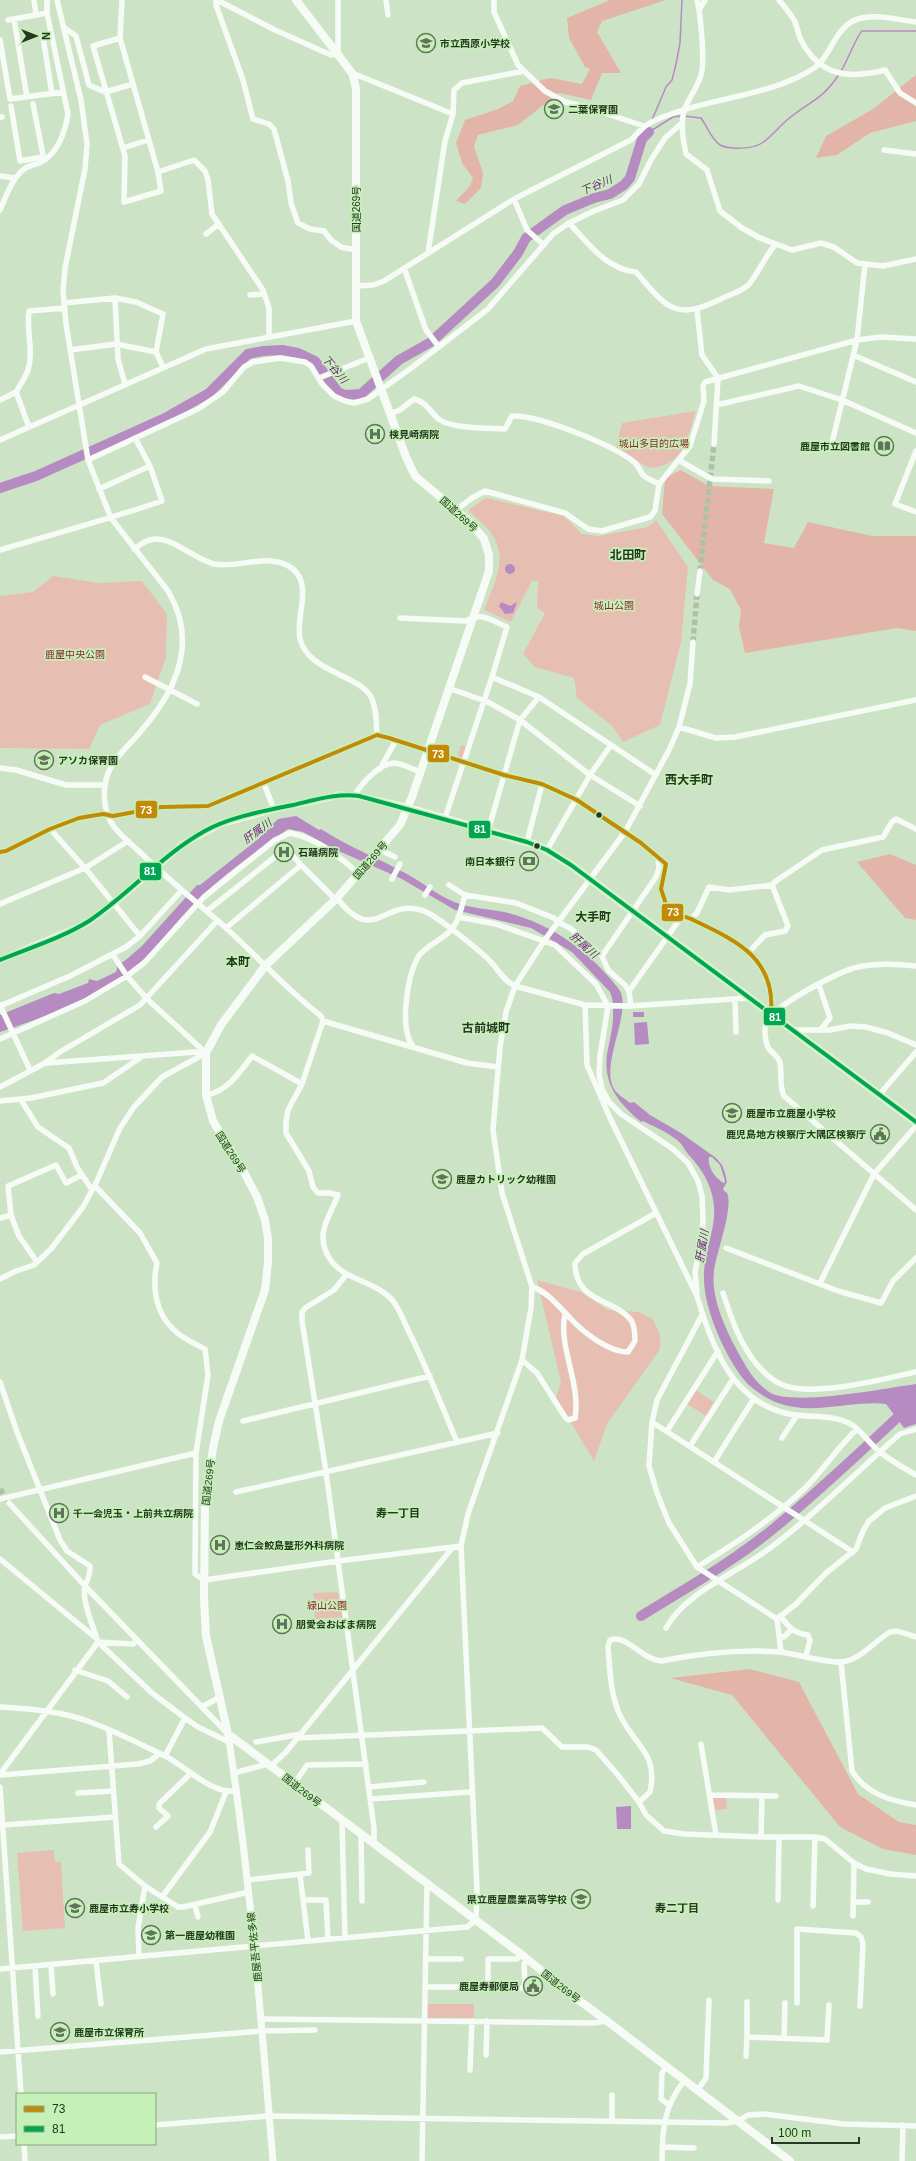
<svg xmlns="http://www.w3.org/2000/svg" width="916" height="2161" viewBox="0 0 916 2161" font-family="Helvetica,'Noto Sans JP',sans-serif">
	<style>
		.green { fill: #e7bfb2 }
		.forest { fill: #e3b5a9 }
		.water { fill: #b68bc2; fill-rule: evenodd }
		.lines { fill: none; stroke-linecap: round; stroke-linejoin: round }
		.stream { stroke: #b68bc2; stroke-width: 1.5 }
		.river { stroke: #b68bc2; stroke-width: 10 }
		.minor-tunnel { stroke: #abc2a4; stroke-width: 5.5; stroke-dasharray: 5.5 3; stroke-linecap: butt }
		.minor { stroke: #f7fbf6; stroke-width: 5.5 }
		.major { stroke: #f7fbf6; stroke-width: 7 }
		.highway { stroke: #f7fbf6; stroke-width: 8 }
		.bus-1-casing { stroke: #c5f1b8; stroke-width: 7 }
		.bus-2-casing { stroke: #c5f1b8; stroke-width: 7 }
		.bus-1 { stroke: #c38a08; stroke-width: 4 }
		.bus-2 { stroke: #00a651; stroke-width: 4 }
		.bus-dot { fill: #273822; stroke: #c5f1b8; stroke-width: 1.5 }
		.labels { text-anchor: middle; stroke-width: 3.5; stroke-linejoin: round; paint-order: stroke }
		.poi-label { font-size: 10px; font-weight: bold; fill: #273822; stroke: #c5f1b8; text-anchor: start }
		.street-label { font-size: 10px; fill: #273822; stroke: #c5f1b8 }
		.park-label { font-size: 10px; fill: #942433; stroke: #c5f1b8 }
		.water-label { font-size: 11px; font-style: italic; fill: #781b8e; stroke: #c5f1b8 }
		.neighbourhood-label { font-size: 11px; font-weight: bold; fill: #273822; stroke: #c5f1b8 }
		.quarter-label { font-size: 12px; font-weight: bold; fill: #273822; stroke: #c5f1b8 }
		.line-badge { stroke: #c5f1b8; stroke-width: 1.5 }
		.badge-label { font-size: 11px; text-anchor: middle; font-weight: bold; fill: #fff }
	</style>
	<rect width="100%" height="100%" fill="#cce4c5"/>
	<path class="green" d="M696 411C687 439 684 466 649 468L616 448 622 423Z
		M486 498 564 516 582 534 599 536 648 527 656 520 688 567 681 642 660 725 623 742 612 726 577 698 574 678 535 667 523 654 545 613 537 608 538 581H532L511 622 484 610C492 589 507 562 495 539 489 528 477 519 468 510Z
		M53 576 99 583 142 581 167 614 166 657 150 704 100 725 89 749 0 748V596L33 592Z
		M461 745 467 747 463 761 457 759Z
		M537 1280 581 1292 608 1310 639 1312 653 1319 660 1335V1349L607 1424 594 1461 556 1398 561 1382Z
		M696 1390 714 1402 706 1416 687 1404Z
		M338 1592 342 1617 315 1619 313 1593Z
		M713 1798H726L727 1809 715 1810Z
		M54 1850 55 1862H61L65 1928 23 1931 17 1853Z
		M428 2004H474V2018H427Z"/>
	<path class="forest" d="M610 0H666L602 21 597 32 621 73H602L591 100 559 93 518 125 478 135 474 147 483 173 481 188 465 204 456 201 470 186 473 178 462 163 456 143 465 120 498 109 513 101 520 86 550 78 582 84 590 69 585 67 569 38 567 18Z
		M916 75V121L870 133 837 155 816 158 826 136 873 109Z
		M681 470 709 486 774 489 764 543 794 548 808 522 872 536H916V631L897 628 745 653 739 627 741 610 730 589 713 580 662 514 665 478Z
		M890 854 916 865V920L905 918 857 862Z
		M750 1669 799 1682 858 1794 899 1822 916 1825V1855L883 1849 840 1827 732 1695 670 1678Z"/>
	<path class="water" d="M505 569a5 5 0 1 1 10 0a5 5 0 1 1-10 0Z
		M501 602 510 606 517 602 513 613 505 614 499 606Z
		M296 816 319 830 321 829C349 847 378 858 407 874 422 882 437 895 454 902 470 908 487 909 504 912 550 922 590 952 618 988 635 1008 599 1064 614 1089 618 1095 624 1098 630 1103L634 1102 650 1115 681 1133 716 1158 722 1165 725 1173 727 1182 723 1189C724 1191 726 1192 727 1193 734 1207 716 1254 714 1271 711 1295 722 1320 732 1341 742 1359 751 1380 769 1392 791 1407 887 1388 916 1384V1424L904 1428 886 1404C851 1400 814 1416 778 1403 767 1399 753 1390 746 1382 726 1359 704 1309 704 1279 703 1260 710 1243 713 1225 718 1197 707 1174 688 1154 684 1149 683 1145 677 1140 667 1132 655 1127 643 1121L641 1122C619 1103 603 1085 607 1054 609 1043 612 1032 613 1020 613 1010 614 1001 610 992L572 952 531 928 455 910 400 878 334 849 303 832 288 829C255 852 214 881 187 911 169 930 154 952 133 969 95 999 45 1017 0 1032V1015L54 993 59 994 88 983 89 979 97 981 116 972 118 965C127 960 133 953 141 947L197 885H200L257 840 278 819ZM709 1157H712L720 1165 725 1181 724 1183C716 1179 707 1167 709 1157Z
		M633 1012H644V1017H633Z
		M647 1022 649 1044 635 1045 634 1023Z
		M631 1806V1829H617L616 1807Z"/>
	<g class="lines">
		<path class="stream" d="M841 71C847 62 857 35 862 31H916
			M684 116 701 118C707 126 711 139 720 145 730 150 753 149 762 143 771 137 779 127 787 120 808 102 823 100 839 74
			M652 120 666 87 672 80 676 64 680 43 682 0
			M649 132 673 117 681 116"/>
		<path class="river" d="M0 488 36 476 165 418 209 393 248 354 263 351 282 350 298 353 315 361 338 392 345 395 361 394 399 360 431 342 495 283 518 253 526 238 565 210 594 198 610 194 624 185 630 178 642 139 649 132
			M641 1616C686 1588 733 1562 773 1529 823 1488 869 1444 916 1400"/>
		<path class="minor-tunnel" d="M700 571 714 444
			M693 642 697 594
			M0 1489 8 1501"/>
		<path class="minor" d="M34 0 36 15
			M57 0 81 100 87 144 85 169 65 268 63 291 66 324 88 460 111 518 168 591C198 641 177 690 141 731 131 744 115 756 109 771 103 784 103 802 108 816 114 832 132 844 144 856 170 881 199 904 226 928 258 957 287 990 321 1016L323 1021 302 1084 288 1110 286 1121V1133L309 1171 313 1187 318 1193H329L338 1195C331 1214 318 1229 325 1249 335 1281 374 1278 393 1301 401 1311 405 1325 411 1336 428 1371 442 1406 457 1442
			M122 0 120 38 158 172 194 160 205 171 208 180 212 214 263 290 269 308V336
			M216 0V5L243 80 253 119 269 124 274 129 288 181 291 203 298 223 310 229 324 231 331 240 341 247 356 250
			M217 0 275 30 331 55 338 54V0
			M386 0 388 15
			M494 0V12L518 65 545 91 565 102 586 107 644 126
			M697 0C701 15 704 56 702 71 700 84 690 96 685 108 680 122 683 139 686 154L707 170 720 211 742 228 760 238 792 250 821 243 834 247 857 263 865 264 883 266 916 259
			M779 0C784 6 790 13 794 20 797 26 798 34 801 40 820 77 849 79 885 70L900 93 916 103
			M699 10 705 0
			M14 19 27 97
			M8 20 47 13
			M63 27 76 36 89 85 105 92 133 84
			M52 36 43 37 52 94
			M120 38 93 46 125 156 124 202 161 191 158 172
			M0 40 10 99 63 92
			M352 73 453 114
			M33 104 44 160
			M11 106 20 161 42 157
			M0 117H2
			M123 148 148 140
			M884 150 916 154
			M0 176 15 178
			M514 199 527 230 544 245
			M0 210C6 197 11 180 23 170 28 165 37 165 43 161 59 151 65 132 68 114L47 13V0
			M569 223C589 244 606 269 636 272 667 308 675 322 723 298 731 294 744 291 750 283 759 271 765 257 775 245
			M206 234 219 224
			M428 253 445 141 453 114 454 90 462 83 524 71
			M404 268 426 330 439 347
			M357 286 373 285 384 281 514 199 631 140C635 136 639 131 644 127 651 121 662 117 671 114 712 99 757 96 796 78 804 74 814 70 820 63 831 51 837 29 853 21 871 12 897 20 916 22
			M250 295 264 294
			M115 298 118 359 125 384
			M64 303 115 298 136 302 163 314 156 352 163 367
			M697 310 702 355 718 378 714 444
			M70 350 116 344 156 352
			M853 355 916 382
			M319 378 369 358
			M0 400 16 392
			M716 405 799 386 842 400 916 433
			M390 414 400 410 414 399C427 402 430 413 440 420 454 429 488 428 505 429L512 416C539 415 613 445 634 462 638 465 640 471 643 475 647 479 654 481 659 484
			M29 427 16 392C20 385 25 378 28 370 34 351 26 330 29 311L65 308
			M0 440 206 349 356 321
			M819 449 831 447 857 340 865 264
			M916 451 895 504 916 512
			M88 460 198 409 223 392 244 367 253 362 280 358 305 362 311 366 322 384 334 396 345 401 354 403 368 399 410 369 488 309 553 234 569 223 594 211 623 200 639 184 651 160 665 138 682 123
			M680 461 712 479 769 481
			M99 489 150 466
			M456 510 472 498 485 491 565 513 588 529 602 531 650 517 655 511 659 484 690 446 704 401 703 386 705 382 857 340 881 337 916 339
			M134 549C139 546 144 541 150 540 170 534 193 559 214 564 239 569 271 551 293 569 313 586 295 617 300 639 308 672 360 675 371 697 377 708 376 723 377 735
			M0 550C54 534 109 519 162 501L150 466 135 438
			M697 594 700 571
			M400 618 466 621C481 611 492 621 507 627L492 677 539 697 656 775
			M145 677 197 704
			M448 688 488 702 520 720 590 775 640 806
			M679 727 716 738 735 737 916 700
			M0 768 16 770 66 785H105
			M380 769 396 740
			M264 784 274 809
			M355 795C361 784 379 764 393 763 401 763 413 769 420 772
			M445 818 492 677
			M50 829 85 868 140 936
			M488 831 520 720 539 697
			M527 842 542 784
			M380 850 395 857
			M547 850 590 775 611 745
			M0 852 6 851 50 829 79 818 103 814 113 816 161 807 208 806 377 735 389 738 504 775 542 784 577 800 641 843 666 864 661 889 668 910C676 914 683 916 691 919 735 940 776 957 771 1014
			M392 879 400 864
			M449 885 465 895 516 903 554 918 558 922 570 928 602 956 608 970 625 985 629 991 631 1006
			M425 895 430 887
			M337 898C374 946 383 899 421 910 434 913 476 948 487 958 498 968 502 980 515 986L585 1005 631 1006 748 998
			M0 904 85 868 128 841
			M207 911 286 848 301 865
			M458 917 496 924 555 945 596 984 608 1006 600 1056 599 1074 602 1089 609 1102 621 1114 673 1149 688 1163 698 1181 702 1196 703 1218 702 1236 695 1272 697 1293
			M691 919 697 913 709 887 729 890 772 885
			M226 928 301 865 335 899
			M750 951 765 935 785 931 788 926 772 885 776 881 822 850 883 837 892 822 896 819 916 829
			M113 955 127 976 146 998 206 1053
			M602 956 656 877 659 868 658 857
			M916 966C897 964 877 963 858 967 840 970 773 1006 766 1023 764 1029 765 1043 769 1049 773 1054 779 1057 780 1063 782 1074 779 1086 784 1096L916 1210
			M819 985 830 1018 821 1029
			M629 991 682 916
			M735 999 736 1032
			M0 1005 30 1070
			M585 1005 587 1065 610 1118 697 1296C712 1347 732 1402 789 1414 809 1418 830 1414 849 1423 861 1429 869 1444 880 1452 891 1461 904 1468 916 1475
			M0 1006 70 976 126 947 140 936 182 890
			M323 1021 467 1063 498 1067
			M792 1030H830L850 1026 866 1027 888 1033 916 1045
			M0 1039 85 1001 127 976 145 962 204 897 275 840 290 833C316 838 339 856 359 874
			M413 1046C399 1029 407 977 418 957 425 946 440 941 449 932 459 923 461 908 465 895
			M47 1063 196 1052 206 1053
			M0 1087 45 1063 60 1052 140 1005 217 921
			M206 1095C227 1092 240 1072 252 1056L302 1084
			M879 1095 916 1052
			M21 1100 38 1127 69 1148 77 1167 92 1190
			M0 1101 31 1098 103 1083 140 1058
			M95 1186 140 1233 157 1263C152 1286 155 1312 173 1329 181 1338 194 1343 205 1349L208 1375 196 1453 195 1574 204 1580 338 1561 461 1546
			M11 1215 19 1236 37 1262
			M0 1218 11 1215 8 1186 56 1165 66 1183 82 1175
			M726 1248 838 1291 881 1303 893 1281 916 1258
			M346 1275 334 1290 305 1308 302 1312V1321L326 1472 374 1828V1844
			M0 1279 16 1271 34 1265 51 1249 83 1207 96 1183 120 1128 134 1107 162 1077 206 1053
			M820 1283 874 1174 916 1126
			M532 1287C547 1291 559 1307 570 1318 583 1332 608 1352 628 1352L635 1341C635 1335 635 1326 631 1320 615 1299 575 1303 575 1263L583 1254 656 1213
			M723 1293C733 1324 746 1362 775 1381 804 1401 882 1379 916 1372
			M702 1315 657 1400 652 1422 649 1466 657 1493 669 1523 697 1567 777 1619 781 1652
			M522 1360 537 1373 565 1417 568 1420 575 1418C581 1382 558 1348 565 1314
			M0 1382 17 1432 60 1540 67 1551 90 1566C90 1578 88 1577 85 1586 81 1600 94 1628 98 1642L0 1774
			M243 1421 430 1376
			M652 1422 853 1552
			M667 1431 718 1351
			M782 1438 797 1415
			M690 1446 733 1379
			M714 1462 753 1400
			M236 1492 498 1433
			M0 1499 196 1453
			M9 1503 85 1586 228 1734
			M0 1559 97 1639
			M697 1567C736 1543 773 1519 806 1487 824 1469 838 1447 857 1429
			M780 1616C789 1627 793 1633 808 1635L810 1640 806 1656
			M777 1619 796 1604 826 1573 856 1549 863 1531 869 1521 885 1508 916 1496
			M666 1628C684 1594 734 1574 766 1551 814 1516 855 1473 900 1434L916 1429
			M780 1636 784 1637 791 1630
			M98 1642 152 1693 185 1718
			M98 1642 133 1644 137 1640
			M841 1662 852 1771C866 1794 891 1801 916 1805
			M75 1670 108 1681 127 1697
			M0 1707C30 1709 62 1711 90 1722 115 1731 140 1744 165 1756 187 1767 210 1794 237 1791
			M202 1707 218 1698
			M109 1730 119 1864 145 1886 162 1897 210 1832 226 1792
			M297 1738 542 1728 562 1747H588L596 1750 618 1775 639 1802 646 1815 664 1831 684 1834 761 1837H815L825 1839 854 1863 866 1869 890 1874 916 1876
			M256 1742 301 1734
			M701 1744 716 1835
			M165 1756 185 1718 198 1727 229 1742
			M271 1766 286 1752 453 1547
			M234 1773 268 1764
			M0 1775 138 1764 150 1761 159 1754
			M294 1784 307 1765 366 1764
			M0 1787 21 2094
			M369 1787 424 1782
			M78 1793 113 1791
			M710 1795 776 1796
			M370 1799 471 1792
			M639 1802 650 1792C659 1752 633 1745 619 1713 610 1691 610 1670 608 1647L610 1640C627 1634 641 1659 661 1661 701 1653 740 1649 780 1652 797 1654 826 1663 841 1662 859 1661 875 1641 890 1632L897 1631 916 1637
			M342 1821 345 1938
			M3 1825 115 1817
			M156 1827 168 1816 159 1808V1804L191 1773
			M361 1834 362 1901
			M761 1837 762 1796
			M300 1874 308 1941
			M247 1880 309 1873 308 1850
			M162 1897 178 1907H183L249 1892
			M303 1900H326L328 1939
			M778 1900 779 1837
			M853 1902H868
			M195 1905 198 1917
			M813 1906 815 1837
			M853 1916 854 1863
			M521 1954 517 1959H488V1988H525L524 1964 528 1960
			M139 1957 138 1928 145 1886
			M426 1959H461
			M96 1961 101 2004
			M51 1965 53 1994
			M35 1967 38 2016
			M0 1969 454 1928 467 1927 476 1920 477 1889 461 1546 468 1514 522 1360 531 1308 532 1287 502 1193 493 1130 500 1047 506 1012 515 986 544 941 625 832 670 748 679 727 690 684 693 642
			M425 1987H467
			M747 2002V2037L827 2040 829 2005
			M797 2003V1929L856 1933 861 1937 863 1944 860 2006
			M261 2019 593 2023 607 2021
			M784 2039 785 2003
			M0 2052 262 2031 315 2030
			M486 2055 487 2021
			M746 2056 747 2037
			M666 2067 662 2073 661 2099 669 2105
			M470 2070 472 2021
			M697 2091 706 2078 709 2000
			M612 2122V2095
			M155 2125 269 2116 726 2123 738 2121 748 2115 764 2114 844 2124 916 2126
			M0 2137 17 2136
			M24 2144 25 2161
			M663 2147 694 2148
			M422 2161 427 1884
			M662 2161C662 2130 664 2106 684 2081
			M902 2161 903 2125"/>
		<path class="major" d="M0 960 77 928 90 921 114 903 183 844 220 824 274 809 340 795 359 796 408 808
			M228 1734C250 1876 261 2018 273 2161"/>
		<path class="highway" d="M296 0 352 73 356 88V321L406 457 415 476 470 522 484 539 489 555V571L412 797 400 825 337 898 265 966 221 1025 206 1053V1095L213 1121 245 1174 257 1197 265 1220 268 1239V1262L265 1290 219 1421 213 1448 205 1501 204 1598 206 1636 228 1734 521 1954 569 1993 607 2021 790 2161
			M408 808 533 844 547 850 571 865 916 1122"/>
		<g class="bus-1-casing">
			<path id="bus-1" d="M0 852 6 851 50 829 79 818 103 814 113 816 161 807 208 806 377 735 389 738 504 775 542 784 577 800 641 843 666 864 661 889 668 910C676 914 683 916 691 919 735 940 776 957 771 1014"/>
		</g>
		<g class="bus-2-casing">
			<path id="bus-2" d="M0 960C29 948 62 938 89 921 129 894 161 856 203 832 229 817 264 811 293 805 315 800 337 793 359 796L527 842 547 850 571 865 916 1122"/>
		</g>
		<use href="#bus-1" class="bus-1"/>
		<use href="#bus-2" class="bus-2"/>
	</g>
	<defs>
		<g id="school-ring" transform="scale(1)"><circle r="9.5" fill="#c5f1b8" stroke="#61745b" stroke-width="1.5"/><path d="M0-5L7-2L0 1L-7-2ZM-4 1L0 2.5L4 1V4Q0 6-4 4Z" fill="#61745b"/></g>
		<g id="hospital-ring" transform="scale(1)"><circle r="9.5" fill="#c5f1b8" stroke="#61745b" stroke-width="1.5"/><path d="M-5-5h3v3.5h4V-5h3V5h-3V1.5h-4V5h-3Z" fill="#61745b"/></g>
		<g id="library-ring" transform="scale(1)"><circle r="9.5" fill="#c5f1b8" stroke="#61745b" stroke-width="1.5"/><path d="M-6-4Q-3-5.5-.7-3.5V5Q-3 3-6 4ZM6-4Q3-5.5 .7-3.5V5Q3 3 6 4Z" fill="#61745b"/></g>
		<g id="bank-ring" transform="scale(1)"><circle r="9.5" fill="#c5f1b8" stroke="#61745b" stroke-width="1.5"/><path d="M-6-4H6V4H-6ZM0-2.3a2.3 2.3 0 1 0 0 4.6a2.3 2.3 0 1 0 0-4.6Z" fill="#61745b"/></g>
		<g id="civic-ring" transform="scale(1)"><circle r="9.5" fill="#c5f1b8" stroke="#61745b" stroke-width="1.5"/><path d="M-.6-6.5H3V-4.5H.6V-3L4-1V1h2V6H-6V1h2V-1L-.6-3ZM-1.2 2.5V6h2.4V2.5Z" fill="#61745b"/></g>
	</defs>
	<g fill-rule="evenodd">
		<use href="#school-ring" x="426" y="43"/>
		<use href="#school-ring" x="554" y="109"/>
		<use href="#hospital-ring" x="375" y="434"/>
		<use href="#library-ring" x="884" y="446"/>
		<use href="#school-ring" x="44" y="760"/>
		<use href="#hospital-ring" x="284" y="852"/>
		<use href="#bank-ring" x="529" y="861"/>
		<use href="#school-ring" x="732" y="1113"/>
		<use href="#civic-ring" x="880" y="1134"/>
		<use href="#school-ring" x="442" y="1179"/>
		<use href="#hospital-ring" x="59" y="1513"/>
		<use href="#hospital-ring" x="220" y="1545"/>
		<use href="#hospital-ring" x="282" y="1624"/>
		<use href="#school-ring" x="581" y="1899"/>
		<use href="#school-ring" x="75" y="1908"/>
		<use href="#school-ring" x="151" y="1935"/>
		<use href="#civic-ring" x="533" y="1986"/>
		<use href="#school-ring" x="60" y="2032"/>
	</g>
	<g class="bus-dot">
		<circle cx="599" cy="815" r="3.5"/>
		<circle cx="537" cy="846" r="3.5"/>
	</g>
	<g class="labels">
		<g class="poi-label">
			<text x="440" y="47">市立西原小学校</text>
			<text x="568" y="113">二葉保育園</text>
			<text x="389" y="438">検見崎病院</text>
			<text x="870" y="450" text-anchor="end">鹿屋市立図書館</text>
			<text x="58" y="764">アソカ保育園</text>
			<text x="298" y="856">石踊病院</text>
			<text x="515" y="865" text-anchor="end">南日本銀行</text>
			<text x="746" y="1117">鹿屋市立鹿屋小学校</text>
			<text x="866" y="1138" text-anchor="end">鹿児島地方検察庁大隅区検察庁</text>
			<text x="456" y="1183">鹿屋カトリック幼稚園</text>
			<text x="73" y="1517">千一会児玉・上前共立病院</text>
			<text x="234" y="1549">恵仁会鮫島整形外科病院</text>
			<text x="296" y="1628">朋愛会おばま病院</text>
			<text x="567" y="1903" text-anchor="end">県立鹿屋農業高等学校</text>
			<text x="89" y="1912">鹿屋市立寿小学校</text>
			<text x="165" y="1939">第一鹿屋幼稚園</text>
			<text x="519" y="1990" text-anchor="end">鹿屋寿郵便局</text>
			<text x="74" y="2036">鹿屋市立保育所</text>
		</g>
		<g class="street-label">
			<text transform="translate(356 209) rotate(-90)" y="4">国道269号</text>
			<text transform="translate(459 514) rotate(42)" y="4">国道269号</text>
			<text transform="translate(370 860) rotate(-49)" y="4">国道269号</text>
			<text transform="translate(231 1152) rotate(58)" y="4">国道269号</text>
			<text transform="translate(208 1482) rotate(-83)" y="4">国道269号</text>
			<text transform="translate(302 1790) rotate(38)" y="4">国道269号</text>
			<text transform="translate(254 1947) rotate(-96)" y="4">鹿屋吾平佐多線</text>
			<text transform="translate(561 1986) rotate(38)" y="4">国道269号</text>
		</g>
		<g class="park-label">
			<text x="654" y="447">城山多目的広場</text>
			<text x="614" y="609">城山公園</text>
			<text x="75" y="658">鹿屋中央公園</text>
			<text x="327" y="1609">緑山公園</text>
		</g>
		<g class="water-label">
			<text transform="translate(596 185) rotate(-23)" y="4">下谷川</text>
			<text transform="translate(335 369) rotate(50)" y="4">下谷川</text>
			<text transform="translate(257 831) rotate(-37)" y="4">肝属川</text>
			<text transform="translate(584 945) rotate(41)" y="4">肝属川</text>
			<text transform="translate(702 1246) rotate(-81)" y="4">肝属川</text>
		</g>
		<g class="neighbourhood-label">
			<text x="398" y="1517">寿一丁目</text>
			<text x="677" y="1912">寿二丁目</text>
		</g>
		<g class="quarter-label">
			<text x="628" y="559">北田町</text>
			<text x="689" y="784">西大手町</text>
			<text x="593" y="921">大手町</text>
			<text x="238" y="966">本町</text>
			<text x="486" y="1032">古前城町</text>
		</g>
	</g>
	<g class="line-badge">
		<rect x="427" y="744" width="23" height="19" rx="4" fill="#c38a08"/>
		<rect x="135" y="800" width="23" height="19" rx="4" fill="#c38a08"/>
		<rect x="468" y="820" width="23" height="19" rx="4" fill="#00a651"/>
		<rect x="139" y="862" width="23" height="19" rx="4" fill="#00a651"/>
		<rect x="661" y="903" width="23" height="19" rx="4" fill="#c38a08"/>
		<rect x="763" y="1007" width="23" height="19" rx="4" fill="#00a651"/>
	</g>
	<g class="badge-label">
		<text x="438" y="758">73</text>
		<text x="146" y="814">73</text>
		<text x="480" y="833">81</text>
		<text x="150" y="875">81</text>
		<text x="673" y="916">73</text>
		<text x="775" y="1021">81</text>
	</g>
	<rect x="16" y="2093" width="140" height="52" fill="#c5f1b8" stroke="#86a77c"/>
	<rect x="24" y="2106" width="20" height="6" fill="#c38a08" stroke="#86a77c"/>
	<text x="52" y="2113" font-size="12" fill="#273822">73</text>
	<rect x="24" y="2126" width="20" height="6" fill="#00a651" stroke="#86a77c"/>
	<text x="52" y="2133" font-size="12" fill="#273822">81</text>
	<g transform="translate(36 36) rotate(90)" stroke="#c5f1b8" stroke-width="3" paint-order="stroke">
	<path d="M0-3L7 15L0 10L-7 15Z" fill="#273822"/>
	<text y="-6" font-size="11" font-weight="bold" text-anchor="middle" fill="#273822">N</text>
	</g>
	<path d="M772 2137v6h87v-6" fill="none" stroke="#273822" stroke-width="2"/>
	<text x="778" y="2137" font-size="12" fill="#273822" stroke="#c5f1b8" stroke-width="3" paint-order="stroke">100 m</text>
</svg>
